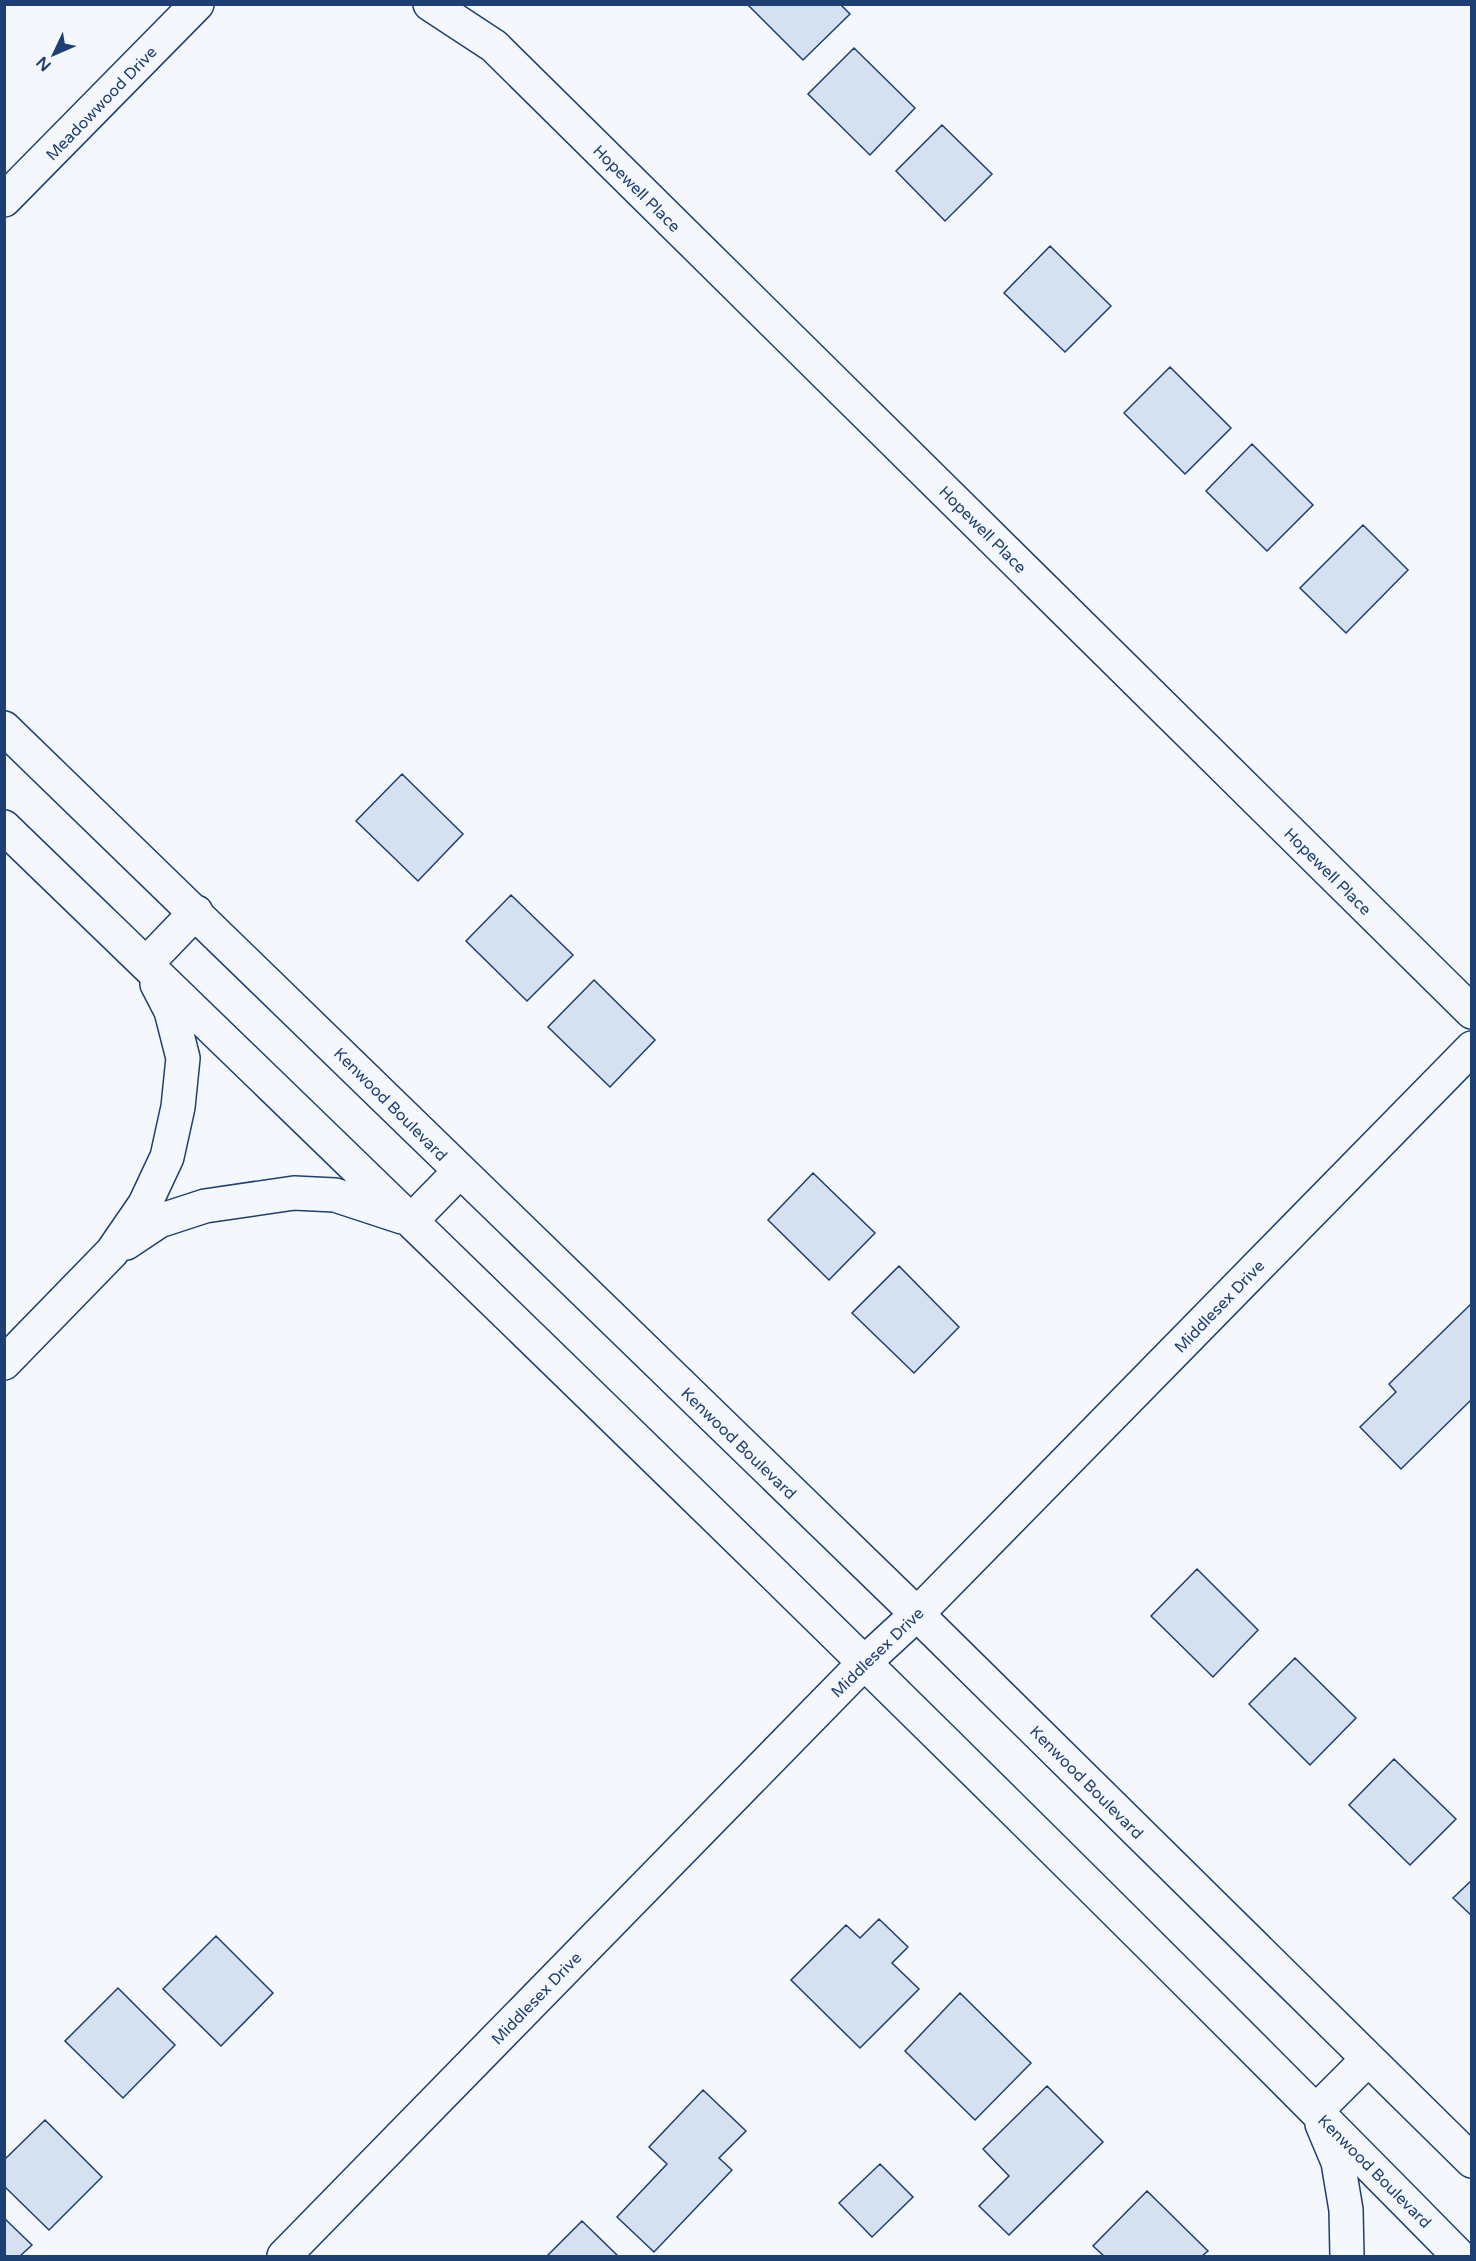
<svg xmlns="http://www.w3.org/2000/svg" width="1476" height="2261" viewBox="0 0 1476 2261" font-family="'Varela Round',sans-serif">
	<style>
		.building { fill: #d5e0f0; stroke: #1d3f73; stroke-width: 1.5 }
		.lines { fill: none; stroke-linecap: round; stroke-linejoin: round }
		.minor-casing { stroke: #1d3f73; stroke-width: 36 }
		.minor { stroke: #f4f7fb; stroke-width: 33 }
		.labels { text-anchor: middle; stroke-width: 4.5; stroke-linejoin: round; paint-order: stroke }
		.street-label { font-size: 16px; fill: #1d3f73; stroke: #f4f7fb }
	</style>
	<rect width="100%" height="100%" fill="#f4f7fb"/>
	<path class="building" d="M747 4H840L850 14 803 60Z
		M854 48 915 108 870 155 808 94Z
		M942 125 992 174 945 221 896 171Z
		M1050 246 1111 306 1065 352 1004 293Z
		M1170 367 1231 428 1185 474 1124 413Z
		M1252 444 1313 505 1267 551 1206 491Z
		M1363 525 1408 570 1346 633 1300 588Z
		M402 774 463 834 418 881 356 821Z
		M511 895 573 955 527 1001 466 941Z
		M594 980 655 1040 610 1087 548 1027Z
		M813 1173 875 1233 829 1280 768 1220Z
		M899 1266 959 1327 914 1373 852 1313Z
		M1472 1303V1399L1401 1469 1360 1427 1396 1392 1389 1384Z
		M1197 1569 1258 1630 1213 1677 1151 1616Z
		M1295 1658 1356 1718 1310 1765 1249 1704Z
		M1394 1759 1456 1819 1410 1865 1349 1805Z
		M1472 1880V1916L1453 1898Z
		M879 1919 908 1947 892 1963 919 1989 860 2048 791 1980 846 1925 860 1938Z
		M216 1936 273 1993 221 2046 163 1989Z
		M118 1988 175 2045 123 2098 65 2041Z
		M960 1993 1031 2063 975 2120 905 2051Z
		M1047 2086 1103 2142 1009 2235 979 2206 1009 2176 983 2149Z
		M703 2090 746 2131 719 2158 732 2170 654 2252 617 2217 667 2164 649 2147Z
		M45 2120 102 2177 49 2230 4 2186V2160Z
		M880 2164 913 2197 872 2237 839 2203Z
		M1147 2191 1208 2251 1202 2256H1104L1093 2246Z
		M4 2218 32 2245 20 2256H4Z
		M582 2221 618 2256H547Z"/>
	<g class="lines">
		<g class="minor-casing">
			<path id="minor" d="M430 4 494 46 1472 1012
				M4 200 197 4
				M4 728 917 1614 1472 2161
				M4 827C493 1300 983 1772 1459 2256
				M146 964 196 912
				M412 1220 459 1172
				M126 1243 159 1221 205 1206 294 1193 335 1195 402 1217
				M4 1363 112 1252 145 1204 167 1157 178 1107 183 1058 171 1011 157 984
				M1316 2111 1368 2059
				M1322 2124 1338 2162 1346 2210 1347 2256
				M284 2256 865 1662 917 1614 1472 1048"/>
		</g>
		<use href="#minor" class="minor"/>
	</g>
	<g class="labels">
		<g class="street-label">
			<text transform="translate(101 103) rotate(-46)" y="6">Meadowwood Drive</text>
			<text transform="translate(637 188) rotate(45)" y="6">Hopewell Place</text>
			<text transform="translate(983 529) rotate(45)" y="6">Hopewell Place</text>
			<text transform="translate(1328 871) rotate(45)" y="6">Hopewell Place</text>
			<text transform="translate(391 1104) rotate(45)" y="6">Kenwood Boulevard</text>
			<text transform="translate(1219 1306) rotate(-46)" y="6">Middlesex Drive</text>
			<text transform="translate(739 1443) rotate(44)" y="6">Kenwood Boulevard</text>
			<text transform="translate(877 1652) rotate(-44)" y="6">Middlesex Drive</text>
			<text transform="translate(1087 1782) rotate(45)" y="6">Kenwood Boulevard</text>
			<text transform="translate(536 1998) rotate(-46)" y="6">Middlesex Drive</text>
			<text transform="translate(1375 2171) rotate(45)" y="6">Kenwood Boulevard</text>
		</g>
	</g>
	<rect width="1476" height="2261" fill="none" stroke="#1d3f73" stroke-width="12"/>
	<g transform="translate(54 54) rotate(226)" stroke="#f4f7fb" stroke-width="4.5" paint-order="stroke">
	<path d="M0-4.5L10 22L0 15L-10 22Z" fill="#1d3f73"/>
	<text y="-9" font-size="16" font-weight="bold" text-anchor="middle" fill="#1d3f73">N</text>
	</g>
</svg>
